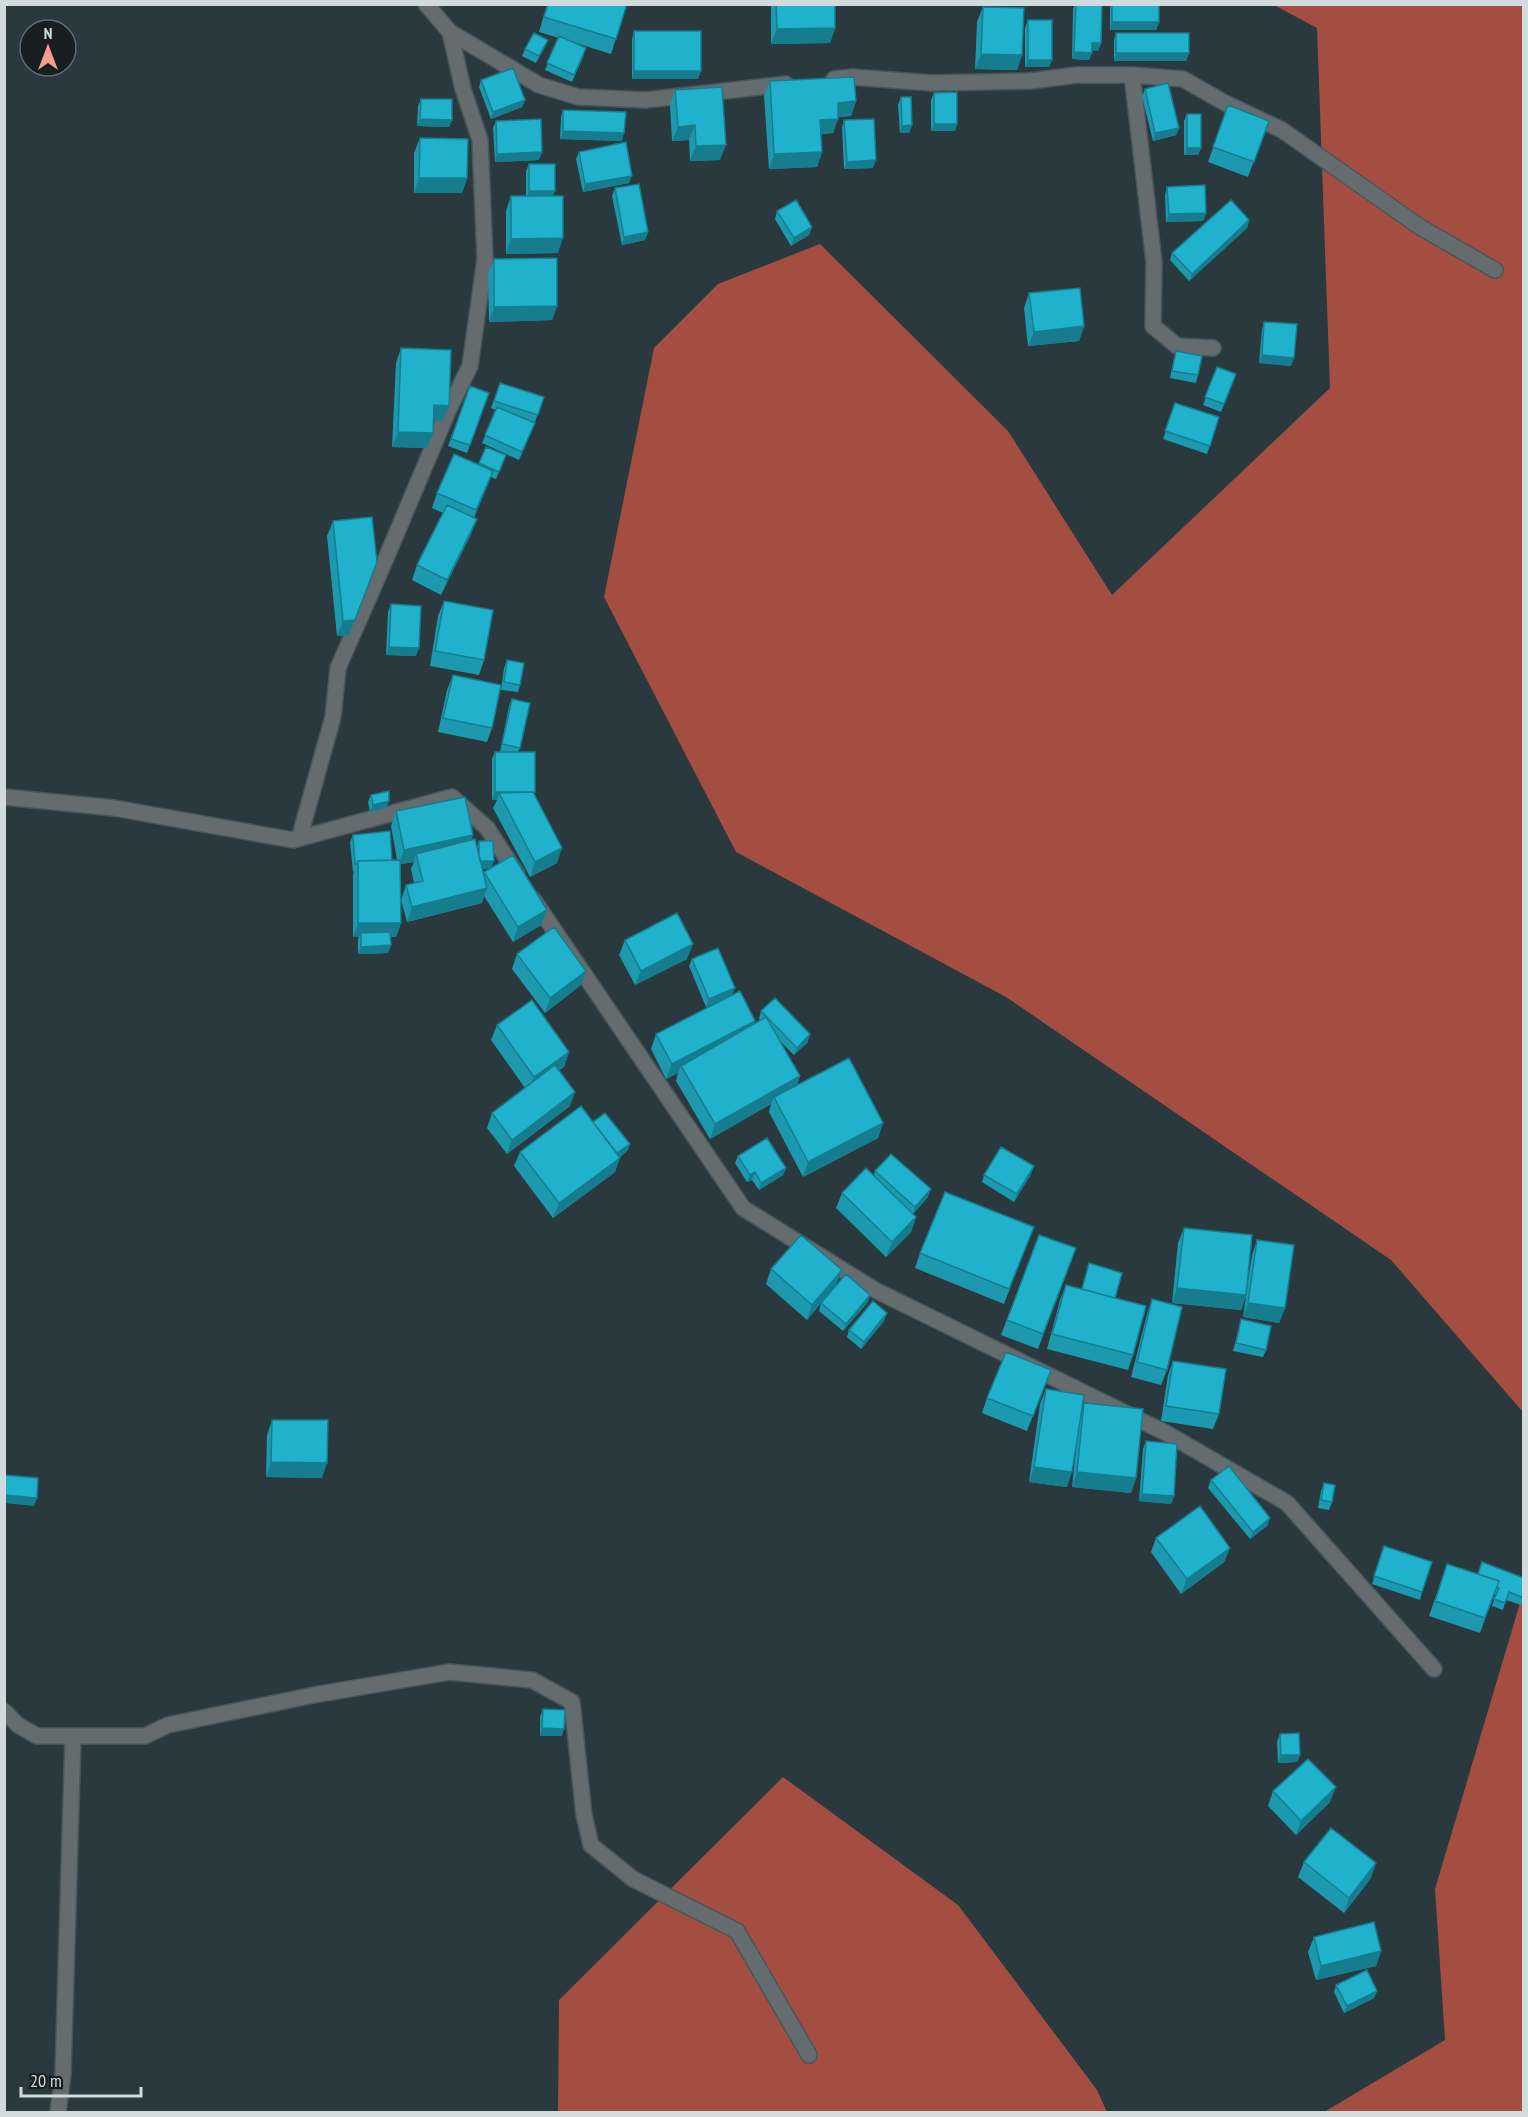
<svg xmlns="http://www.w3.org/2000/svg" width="1528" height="2117" viewBox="0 0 1528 2117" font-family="'PT Sans Narrow',sans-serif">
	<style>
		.forest { fill: #a44d41 }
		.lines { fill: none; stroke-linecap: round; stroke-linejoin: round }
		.minor-casing { stroke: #47565a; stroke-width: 18 }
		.minor { stroke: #646c6e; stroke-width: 15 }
		.wall { fill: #1c99af; fill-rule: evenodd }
		.shaded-wall { fill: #167d8f }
		.building { fill: #20b2cc; stroke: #167d8f; stroke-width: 1.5 }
	</style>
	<rect width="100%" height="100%" fill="#29393d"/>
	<path class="forest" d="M1274 5H1523V1412L1391 1260 1006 997 736 852 604 597 654 348 718 284 820 244 1008 431 1112 595 1330 388 1317 28Z
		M1523 1593V2112H1324L1445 2040 1435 1889Z
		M783 1777 958 1905 1097 2090 1107 2112H558L559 2000Z"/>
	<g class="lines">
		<g class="minor-casing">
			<path id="minor" d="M426 4 450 32 539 85 578 97 646 100 786 84
				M1132 75 1154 262 1153 326 1177 346 1213 348
				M834 79 853 77 931 83 1030 81 1077 75H1132L1183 79 1225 103 1282 130 1420 227 1495 270
				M4 797 114 808 293 840 452 797 487 828 517 874
				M301 838V832L333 717 338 668 384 563 448 411 470 366 485 259 480 140 463 89 450 32
				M533 899 743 1208 875 1290 1166 1433 1287 1503 1434 1669
				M4 1711 18 1725 37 1736H145L168 1725 314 1695 449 1672 532 1680 572 1702 584 1815 591 1845 633 1879 737 1931 809 2055
				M58 2112 63 2074 73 1736"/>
		</g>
		<use href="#minor" class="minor"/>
	</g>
	<path class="wall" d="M547 4H627L611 54 576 43 584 55 572 82 545 70 559 38 539 32Z
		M771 4H835V28L830 43 771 44Z
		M1075 4H1102L1101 43 1098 51 1092 50 1089 60 1072 59 1073 9Z
		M1110 4H1159V22L1156 30H1110Z
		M983 7 1022 55 1017 70 975 69 977 22Z
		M1028 20 1052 60 1049 67H1025V28Z
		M634 31 698 79H632V39Z
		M1116 33 1189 53 1186 61H1114V40Z
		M545 47 536 63 522 56 525 49Z
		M481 80 525 100 522 107 491 119 479 87Z
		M770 81 856 101 851 116 838 117 833 133 821 134 822 152 817 167 769 169 764 96Z
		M1145 89 1179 128 1176 135 1153 141 1142 96Z
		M675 90 720 160 690 161 689 140 672 141 670 105Z
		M934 93 957 124 955 131H931V100Z
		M901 97 912 125 909 133H900L898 105Z
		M421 99 452 120 449 127 417 126 418 106Z
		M1228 105 1269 121 1248 177 1208 162Z
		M563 110 622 141 560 139 561 117Z
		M1187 114 1201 148 1198 155H1184V121Z
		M844 120 873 168 844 169 842 127Z
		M496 121 539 160 495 162 493 128Z
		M420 138 467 178 462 193H414V153Z
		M579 152 629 183 583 192 576 159Z
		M529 164 553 196 558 253 506 254V211L511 196H526V171Z
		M1167 187 1206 213 1203 221 1166 222 1165 195Z
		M615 188 648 232 645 240 622 245 612 196Z
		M777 211 812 227 809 235 791 246 775 219Z
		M1249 220 1247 228 1189 281 1170 260 1172 253Z
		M494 259 557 306 552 320 489 322 488 274Z
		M1029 293 1084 326 1079 341 1028 346 1024 308Z
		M1264 322 1291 366 1259 363 1262 329Z
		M401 348 443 421 433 420 427 448 392 447 396 363Z
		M1176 351 1198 375 1196 383 1170 378 1174 359Z
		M1217 367 1236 374 1221 412 1203 405Z
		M500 383 544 397 535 422 524 419 535 423 519 460 482 443 496 410 491 408Z
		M470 386 489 393 467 453 448 446Z
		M1175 403 1219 417 1207 454 1163 439Z
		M486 447 506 455 496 479 491 477 474 518 471 534 441 595 412 580 417 565 443 513 432 508 437 493 479 464Z
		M333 521 349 635 337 636 327 536Z
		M444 601 484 660 479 675 430 666 438 616Z
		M391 604 416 656 386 655 388 612Z
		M507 660 520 685 518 692 501 690 504 668Z
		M453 675 492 728 487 742 438 732 447 690Z
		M512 699 520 748 518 752 534 794 557 863 530 877 493 808 497 800H492V759L495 752H500L509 706Z
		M371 795 386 808 370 812 368 802Z
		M396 811 471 840 477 847 479 841 492 867 547 910 541 925 513 942 484 896 482 903 407 922 401 900 406 885 414 883 411 869 414 862 400 864 401 923 396 937H390L388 953 358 954V940L359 937H353V876L354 871 353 872 350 842 353 835 392 860H397L391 826ZM482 869H489L484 872 483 873Z
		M625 940 687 959 635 985 619 955Z
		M517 954 581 985 545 1013 512 969Z
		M692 959 733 995 755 1021 754 1024 760 1020 759 1019 761 1011 808 1042 794 1055 778 1039 800 1076 797 1085 883 1123 878 1138 803 1177 769 1112 771 1104 710 1139 676 1081 678 1073 666 1079 651 1049 656 1034 723 1000 706 1007 689 966Z
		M497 1025 569 1052 564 1067 559 1070 570 1106 507 1154 487 1128 492 1113 525 1088 491 1040Z
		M593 1122 630 1144 627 1151 620 1157 615 1172 553 1218 514 1166 520 1152Z
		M738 1156 786 1168 783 1175 759 1190 752 1180 747 1182 735 1163Z
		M875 1171 928 1197 913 1214 916 1217 911 1232 886 1257 836 1208 842 1193 874 1175Z
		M1031 1174 1014 1202 982 1182 984 1175Z
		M1184 1228 1246 1293 1252 1255 1257 1240 1285 1308 1279 1323 1243 1317 1246 1296 1241 1310 1172 1303 1178 1243Z
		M1039 1235 1076 1248 1038 1349 1001 1335Z
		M1028 1242 1004 1304 915 1268 920 1253Z
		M1089 1263 1115 1298 1133 1355 1128 1370 1047 1349 1060 1300 1066 1285 1082 1289Z
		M771 1269 836 1285 807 1320 766 1284Z
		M1152 1299 1167 1370 1161 1385 1131 1377 1147 1314Z
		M868 1302 843 1331 819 1311 821 1303Z
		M1241 1319 1266 1350 1263 1357 1233 1351Z
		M884 1321 861 1349 847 1337 849 1330Z
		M1173 1361 1219 1414 1213 1429 1161 1421 1168 1375Z
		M1045 1385 1027 1431 982 1413 987 1398Z
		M1046 1389 1081 1412 1084 1403 1136 1478 1131 1493 1072 1487 1076 1449 1067 1487 1029 1482 1040 1404Z
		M272 1420 322 1478 266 1477 267 1435Z
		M1146 1441 1174 1496 1171 1504 1139 1501 1143 1449Z
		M1211 1480 1270 1518 1267 1526 1250 1539 1208 1488Z
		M1324 1483 1332 1502 1329 1510 1318 1508 1321 1491Z
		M1156 1538 1230 1548 1224 1562 1181 1594 1151 1552Z
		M1384 1546 1422 1592 1420 1600 1372 1584Z
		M1447 1564 1524 1598 1521 1605 1506 1600 1503 1610 1492 1606 1496 1595 1494 1594 1480 1633 1429 1616Z
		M543 1709 562 1736H540V1717Z
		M1280 1734 1300 1755 1297 1762 1278 1763 1277 1742Z
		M1273 1791 1330 1802 1296 1835 1268 1806Z
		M1304 1862 1371 1878 1344 1913 1298 1877Z
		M1314 1937 1381 1951 1376 1966 1316 1980 1308 1952Z
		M1336 1985 1377 1991 1374 1998 1344 2013 1334 1992Z"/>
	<path class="shaded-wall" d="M1112 22H1159L1156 30H1110Z
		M835 28 830 43 771 44 777 29Z
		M548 40 545 47 536 63 539 56Z
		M1092 43H1101L1098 51 1089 50Z
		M1074 52 1092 53 1089 60 1072 59Z
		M1116 53H1189L1186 61H1114Z
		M981 54 1022 55 1017 70 975 69Z
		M1028 60H1052L1049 67H1025Z
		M634 71H701L698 79H632Z
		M525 100 522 107 491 119 493 112Z
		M856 101 851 116 832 117 838 103Z
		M420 119 452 120 449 127 417 126Z
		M838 119 833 133 815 135 820 120Z
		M934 124H957L955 131H931Z
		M695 125 689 140 672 141 678 127Z
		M912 125 909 133H900L902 126Z
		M1179 128 1176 135 1153 141 1155 133Z
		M563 131 624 133 622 141 560 139Z
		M726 145 720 160 690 161 696 146Z
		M1187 148H1201L1198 155H1184Z
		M542 152 539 160 495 162 497 154Z
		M822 152 817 167 769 169 774 154Z
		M876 160 873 168 844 169 847 162Z
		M632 176 629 183 583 192 585 184Z
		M419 178H467L462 193H414Z
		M529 191H555L552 199H526Z
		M1206 213 1203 221 1166 222 1169 214Z
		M1249 220 1247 228 1189 281 1192 274Z
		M812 227 809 235 791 246 794 238Z
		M648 232 645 240 622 245 624 237Z
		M563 238 558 253 506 254 511 239Z
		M557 306 552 320 489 322 494 307Z
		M1084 326 1079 341 1028 346 1034 332Z
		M1262 355 1294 358 1291 366 1259 363Z
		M434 405 449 406 443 421 429 420Z
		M398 432 433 433 427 448 392 447Z
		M493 471 488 485 471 525 476 510Z
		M477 519 471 534 441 595 447 580Z
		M372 577 349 635 337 636 343 621Z
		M389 647 419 648 416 656 386 655Z
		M495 792H535L532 800 499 793 497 800H492Z
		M389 801 386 808 370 812 373 805Z
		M473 835 468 850 416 854 414 862 398 865 404 850Z
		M562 848 557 863 530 877 535 862Z
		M479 861H494L491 869H476Z
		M487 888 482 903 407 922 412 907Z
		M547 910 541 925 513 942 518 927Z
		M358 923H401L396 937H361V933L359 937H353Z
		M693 944 687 959 635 985 641 971Z
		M391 945 388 953 358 954 361 947Z
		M586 971 581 985 545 1013 550 998Z
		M735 988 732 996 706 1007 709 999Z
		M755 1021 750 1036 681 1066 678 1073 666 1079 672 1064Z
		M810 1034 808 1042 794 1055 797 1048Z
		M569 1052 564 1067 528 1092 534 1077Z
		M800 1076 794 1091 774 1097 771 1104 710 1139 715 1124Z
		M575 1092 570 1106 507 1154 512 1140Z
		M883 1123 878 1138 803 1177 808 1162Z
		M630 1144 627 1151 612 1163 615 1156Z
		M620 1158 615 1172 553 1218 559 1203Z
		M1034 1166 1031 1174 1014 1202 1017 1194Z
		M786 1168 783 1175 759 1190 761 1183Z
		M755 1172 752 1180 747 1182 750 1175Z
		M931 1189 928 1197 913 1214 915 1207Z
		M916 1217 911 1232 886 1257 892 1242Z
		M842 1270 836 1285 807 1320 812 1305Z
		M1177 1288 1246 1295 1241 1310 1172 1303Z
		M870 1295 868 1302 843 1331 846 1324Z
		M1248 1303 1285 1308 1279 1323 1243 1317Z
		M887 1313 884 1321 861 1349 864 1342Z
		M271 1462 327 1463 322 1478 266 1477Z
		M1034 1467 1072 1472 1067 1487 1029 1482Z
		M1077 1472 1136 1478 1131 1493 1072 1487Z
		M1142 1494 1174 1496 1171 1504 1139 1501Z
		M4 1495 37 1498 34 1506 4 1503Z
		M1270 1518 1267 1526 1250 1539 1253 1532Z
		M1230 1548 1224 1562 1181 1594 1187 1579Z
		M542 1728 564 1729 562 1736H540Z
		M1281 1755H1300L1297 1762 1278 1763Z
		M1336 1787 1330 1802 1296 1835 1301 1821Z
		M1376 1863 1371 1878 1344 1913 1349 1898Z
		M1381 1951 1376 1966 1316 1980 1321 1966Z
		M1377 1991 1374 1998 1344 2013 1347 2006Z"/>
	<path class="building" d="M548 4H627L616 39 544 17Z
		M776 4H835V28L777 29Z
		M1076 4H1102L1101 43H1092V53L1074 52Z
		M1112 4H1159V22H1112Z
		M983 7 1024 8 1022 55 981 54Z
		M1028 20H1052V60H1028Z
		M634 31H701V71H634Z
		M534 33 548 40 539 56 525 49Z
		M1116 33H1189V53H1116Z
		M559 36 586 48 574 75 547 63Z
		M513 68 525 100 493 112 481 80Z
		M854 77 856 101 838 103V119L820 120 822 152 774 154 770 81Z
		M1168 83 1179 128 1155 133 1145 89Z
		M722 87 726 145 696 146 695 125 678 127 675 90Z
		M957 92V124H934V93Z
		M901 97H911L912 125 902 126Z
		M421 99H452V120L420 119Z
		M1228 105 1269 121 1254 162 1213 147Z
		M563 110 626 112 624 133 563 131Z
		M1187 114H1201V148H1187Z
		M541 119 542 152 497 154 496 121Z
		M874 119 876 160 847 162 844 120Z
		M420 138 468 139 467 178H419Z
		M626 142 632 176 585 184 579 152Z
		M529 164H555V191H529Z
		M639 184 648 232 624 237 615 188Z
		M1205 185 1206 213 1169 214 1167 187Z
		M511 196H563V238L511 239Z
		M796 200 812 227 794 238 777 211Z
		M1231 200 1249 220 1192 274 1172 253Z
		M557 258V306L494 307V259Z
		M1080 288 1084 326 1034 332 1029 293Z
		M1264 322 1297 324 1294 358 1262 355Z
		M401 348 451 350 449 406 434 405 433 433 398 432Z
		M1176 351 1202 356 1198 375 1172 371Z
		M1217 367 1236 374 1224 404 1205 397Z
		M500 383 544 397 538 415 494 401Z
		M470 386 489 393 470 445 451 439Z
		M1175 403 1219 417 1210 446 1165 431Z
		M497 407 535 423 522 452 485 435Z
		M486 447 506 455 499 472 479 463Z
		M454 454 493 471 476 510 437 493Z
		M447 505 477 519 447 580 417 565Z
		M372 517 377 562 355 620 343 621 333 521Z
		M444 601 493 610 484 660 435 651Z
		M391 604 421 606 419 648 389 647Z
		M507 660 524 663 520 685 504 682Z
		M453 675 501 685 492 728 443 718Z
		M512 699 530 703 520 748 502 744Z
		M495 752H535V792H495Z
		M389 791V801L373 805 371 795Z
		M533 792 562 848 535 862 499 793Z
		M465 797 473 835 404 850 396 811Z
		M390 831 392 860 358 861 357 864H355L353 835Z
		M475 839 487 888 412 907 406 885 423 881 416 854Z
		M479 841H493L494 861H480L479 856Z
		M513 855 547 910 518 927 484 872Z
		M400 860 401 923H358V861Z
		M677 913 693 944 641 971 625 940Z
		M554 927 586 971 550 998 517 954Z
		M390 932 391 945 361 947V933Z
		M718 948 735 988 709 999 692 959Z
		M740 991 755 1021 672 1064 656 1034Z
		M775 998 810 1034 797 1048 761 1011Z
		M532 1000 569 1052 534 1077 497 1025Z
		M766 1017 800 1076 715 1124 681 1066Z
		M849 1058 883 1123 808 1162 774 1097Z
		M555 1065 575 1092 512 1140 492 1113Z
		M581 1106 620 1158 559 1203 520 1152Z
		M605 1113 630 1144 617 1153 593 1122Z
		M767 1138 786 1168 761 1183 755 1172 750 1175 738 1156Z
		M1001 1147 1034 1166 1017 1194 984 1175Z
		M891 1154 931 1189 915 1207 875 1171Z
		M866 1168 916 1217 892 1242 842 1193Z
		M945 1192 1034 1227 1009 1289 920 1253Z
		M1184 1228 1252 1235 1246 1295 1177 1288Z
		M801 1235 842 1270 812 1305 771 1269Z
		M1039 1235 1076 1248 1043 1334 1007 1320Z
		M1257 1240 1294 1245 1285 1308 1248 1303Z
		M1089 1263 1122 1273 1115 1298 1082 1289Z
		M846 1274 870 1295 846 1324 821 1303Z
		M1066 1285 1146 1306 1133 1355 1052 1334Z
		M1152 1299 1182 1307 1167 1370 1137 1362Z
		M873 1301 887 1313 864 1342 849 1330Z
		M1241 1319 1271 1326 1266 1350 1236 1343Z
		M1006 1352 1051 1370 1033 1416 987 1398Z
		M1173 1361 1226 1369 1219 1414 1166 1406Z
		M1046 1389 1084 1395 1072 1472 1034 1467Z
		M1084 1403 1143 1409 1136 1478 1077 1472Z
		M272 1420H328L327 1463 271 1462Z
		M1146 1441 1177 1444 1174 1496 1142 1494Z
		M1229 1466 1270 1518 1253 1532 1211 1480Z
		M4 1475 38 1478 37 1498 4 1495Z
		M1324 1483 1335 1485 1332 1502 1321 1500Z
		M1200 1506 1230 1548 1187 1579 1156 1538Z
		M1384 1546 1432 1562 1422 1592 1374 1576Z
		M1482 1562 1524 1578V1598L1509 1592 1505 1603 1494 1599 1499 1588 1497 1587 1499 1581 1478 1574Z
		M1447 1564 1499 1581 1485 1618 1435 1601Z
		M543 1709 565 1710 564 1729 542 1728Z
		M1299 1733 1300 1755H1281L1280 1734Z
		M1308 1759 1336 1787 1301 1821 1273 1791Z
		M1331 1828 1376 1863 1349 1898 1304 1862Z
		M1374 1922 1381 1951 1321 1966 1314 1937Z
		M1367 1970 1377 1991 1347 2006 1336 1985Z"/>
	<rect width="1528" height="2117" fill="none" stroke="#d1dbde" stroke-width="12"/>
	<g transform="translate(48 48)"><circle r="28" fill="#181f20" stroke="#626a6c" stroke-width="1.5"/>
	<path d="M0-4.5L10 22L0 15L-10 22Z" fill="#f59d8f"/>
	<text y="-9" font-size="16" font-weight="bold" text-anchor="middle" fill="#d1dbde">N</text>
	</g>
	<path d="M21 2087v9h120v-9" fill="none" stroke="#d1dbde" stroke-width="3"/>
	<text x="30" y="2087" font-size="18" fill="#d1dbde" stroke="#181f20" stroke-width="4.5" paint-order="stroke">20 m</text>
</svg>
